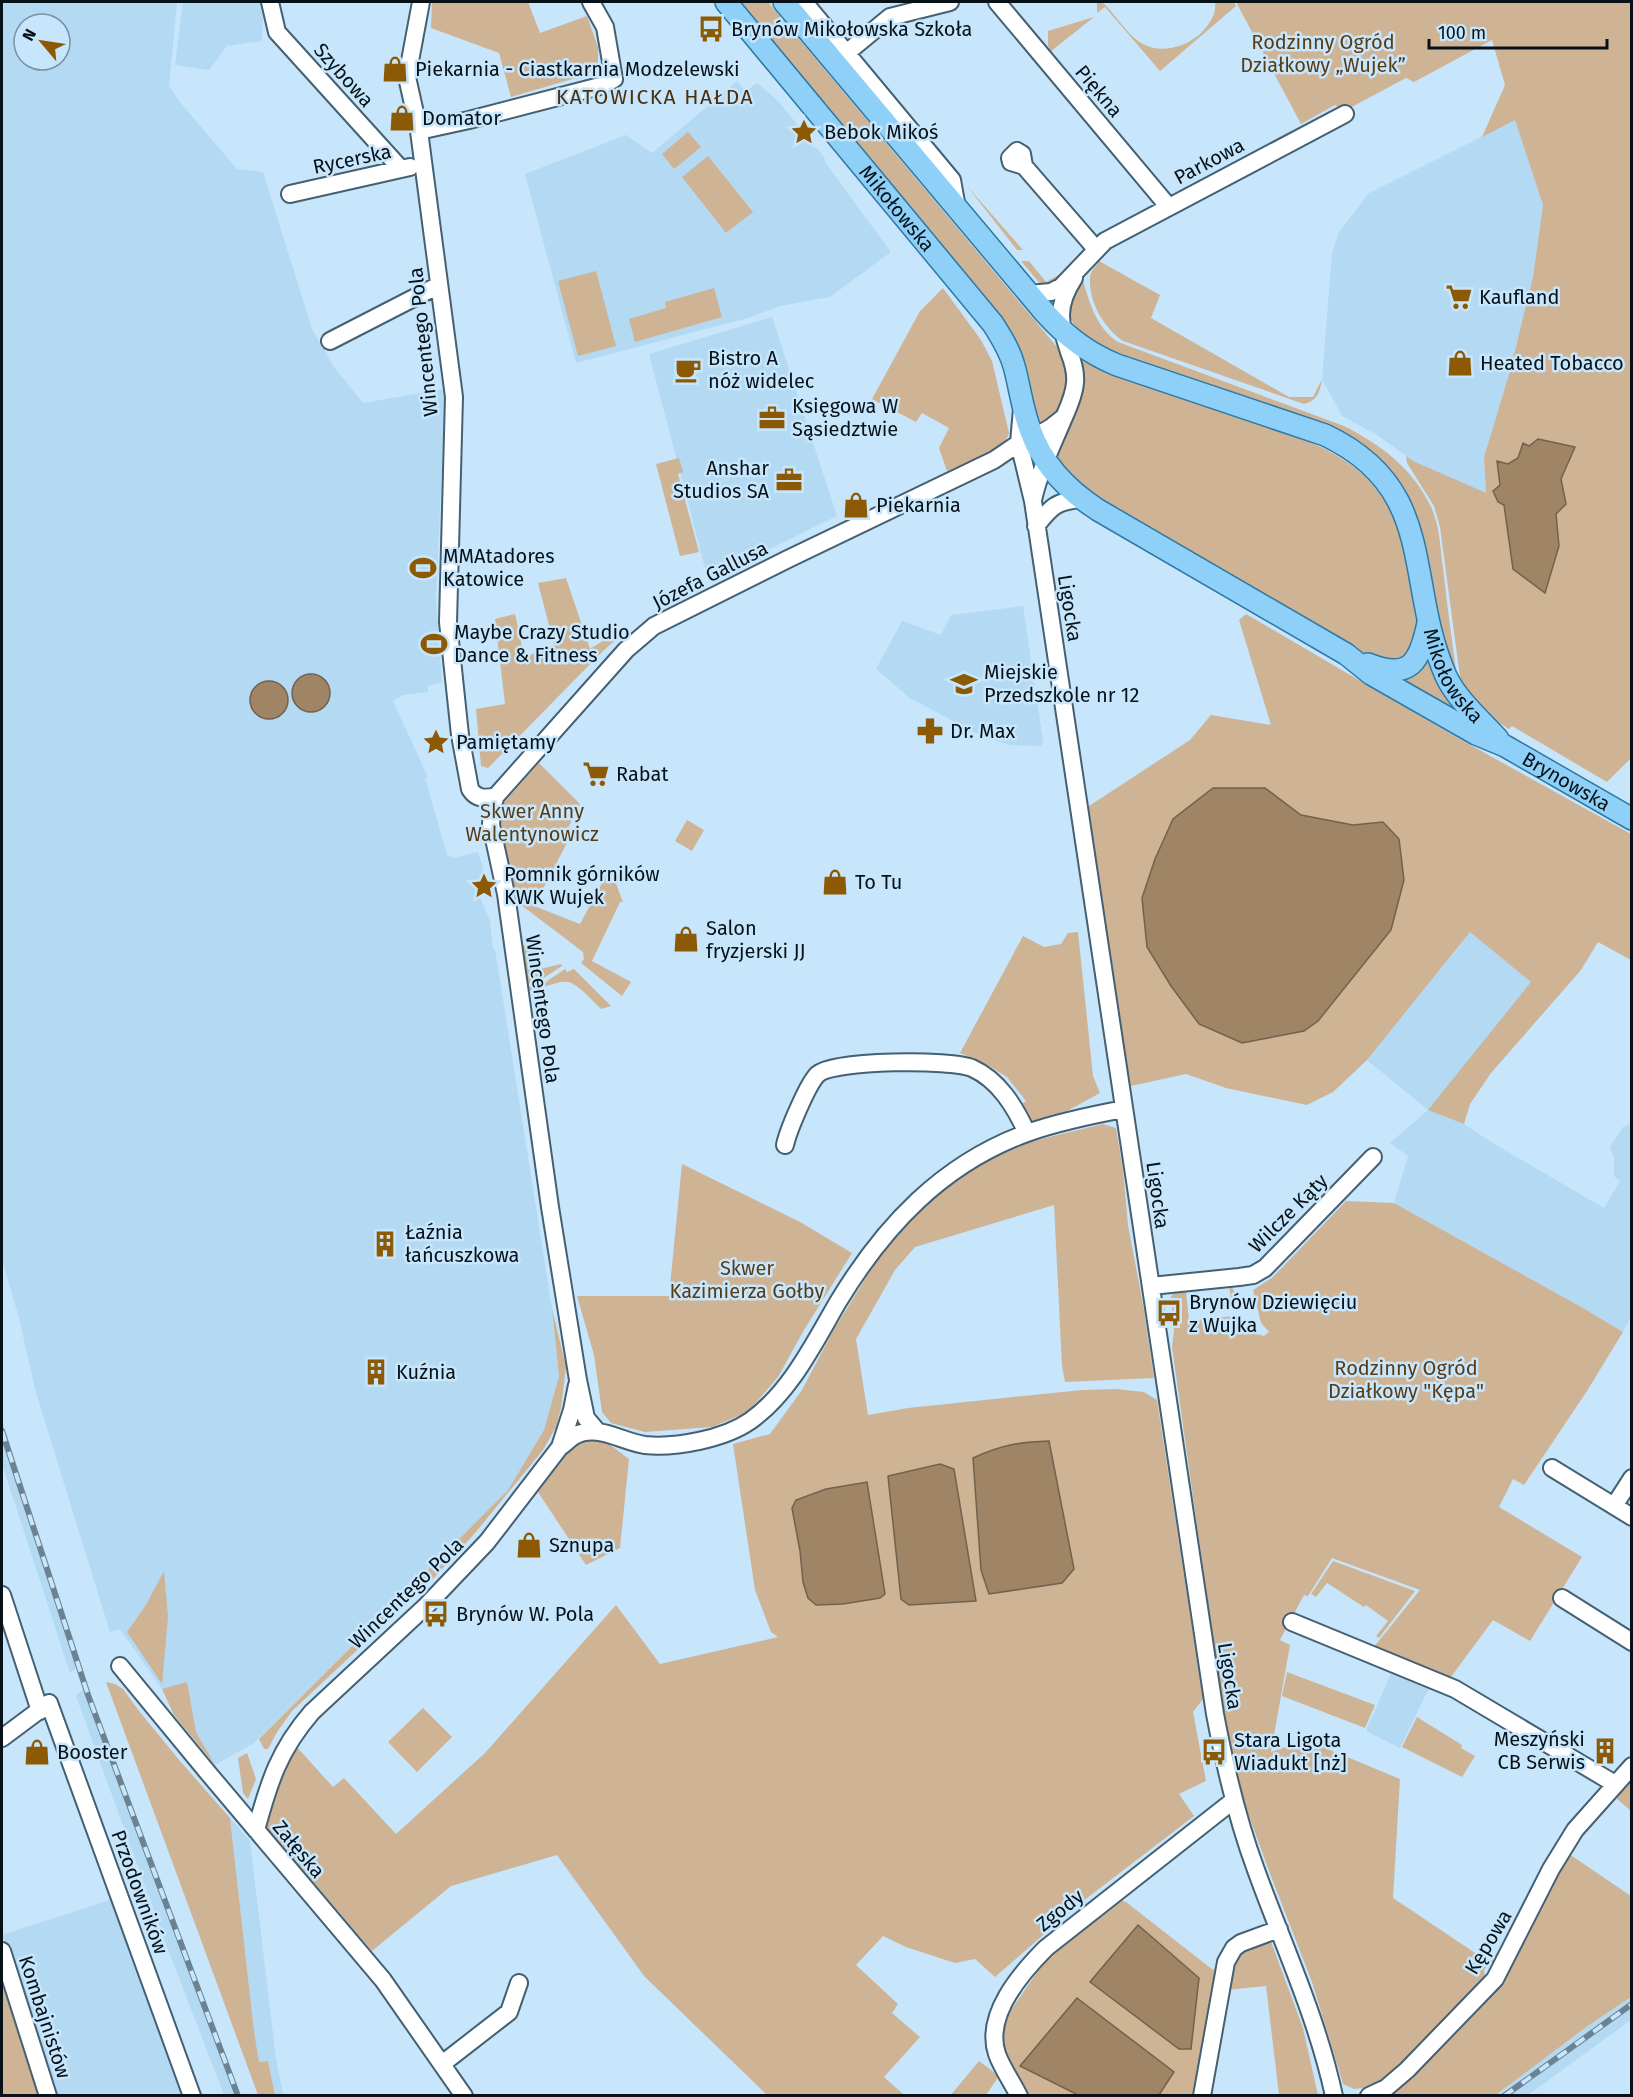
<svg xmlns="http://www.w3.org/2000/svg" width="1633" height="2097" viewBox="0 0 1633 2097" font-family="'Fira Sans',sans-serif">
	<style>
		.built { fill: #b3d9f3; fill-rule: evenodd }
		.green { fill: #ceb395; fill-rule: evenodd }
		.water { fill: #9f8465; stroke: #71624e; stroke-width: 1.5 }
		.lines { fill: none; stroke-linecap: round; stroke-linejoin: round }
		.minor-casing { stroke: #446072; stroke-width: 20 }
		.major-casing { stroke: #2d79a5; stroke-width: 24 }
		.minor { stroke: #fff; stroke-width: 16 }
		.major { stroke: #8ed0f7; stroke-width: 21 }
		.rail-casing { stroke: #6c8291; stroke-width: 6 }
		.rail { stroke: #c7e6fc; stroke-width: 4; stroke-dasharray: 11; stroke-linecap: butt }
		.labels { text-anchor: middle; stroke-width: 5; stroke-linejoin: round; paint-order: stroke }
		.poi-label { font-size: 20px; fill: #061118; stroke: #c7e6fc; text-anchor: start }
		.park-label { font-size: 20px; fill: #593b14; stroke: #c7e6fc }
		.street-label { font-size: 20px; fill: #061118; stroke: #c7e6fc }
		.neighbourhood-label { font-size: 21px; letter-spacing: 1.5px; fill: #4b3110; stroke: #c7e6fc }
	</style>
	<rect width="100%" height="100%" fill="#c7e6fc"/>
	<path class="built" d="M2 2H177L169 86 179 101 237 169 263 172 312 329 334 367 363 403 444 389 445 398 436 599 442 682 428 686V692L403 695 393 701 428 777 425 778 447 855 454 858 478 852 486 877 474 883 490 921 493 949H495L552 1308 559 1376 544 1430 508 1490 254 1743 215 1765 196 1732 187 1683 162 1689 120 1629 110 1632 36 1393 19 1318 2 1260ZM24 24H60V60H24Z
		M183 2H263L262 41 227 46 209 70 175 65Z
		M737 81 746 91 757 83 778 101 824 157 827 165 891 252 830 297 780 306 748 318 576 363 525 174 626 135 652 153Z
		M1515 120 1543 205 1533 277 1510 371 1484 457 1486 494 1413 461 1377 435 1342 416 1322 379 1332 253 1339 232 1369 193Z
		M772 317 837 516 708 579 649 354Z
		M1023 606 1043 741 1041 746 1010 745 983 737 910 698 876 669 902 621 941 635 951 615Z
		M1470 932 1532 982 1429 1110 1464 1124 1491 1142 1604 1208 1620 1181 1614 1176V1157L1610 1147 1623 1127 1631 1124 1632 1315 1623 1332 1583 1308 1394 1203 1408 1156 1390 1143 1428 1110 1367 1060Z
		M2 1419 81 1663 70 1673 2 1464Z
		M1392 1671 1430 1686 1400 1748 1366 1731Z
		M87 1685 164 1890 240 2095H224L169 1952 76 1696Z
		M230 1818 250 1841 276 2059 283 2095H275L268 2061 259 2063 254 2031Z
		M116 1898 188 2095H54L2 1935Z
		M1631 1997V2020L1528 2095 1496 2096 1589 2025Z"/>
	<path class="green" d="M432 2H528L540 33 587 16 598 47V68L586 75 511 97 499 53 431 28Z
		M737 2H768L1057 347 1068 372 1066 392 1057 413 1037 429 1025 372Z
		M1097 2H1102C1124 22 1134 54 1171 48 1182 46 1192 41 1200 34 1209 25 1217 14 1215 2H1234L1236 6 1160 71 1105 7 1097 13Z
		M1236 2H1631L1632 757 1607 782 1512 726 1509 729C1490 717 1468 699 1460 677L1440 527 1434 506 1407 463 1406 456 1413 461 1486 493 1484 457 1510 371 1533 277 1543 205 1515 120 1482 137 1505 85 1492 40 1414 82 1406 78 1344 111 1335 105 1301 124Z
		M1094 17 1050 52 1048 45V31Z
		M688 132 701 147 674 169 662 154Z
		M708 156 753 212 726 233 682 177Z
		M967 186 1023 250H1017Z
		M1021 261H1029L1046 282 1069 269 1057 284 1042 286Z
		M1099 261 1160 295 1151 318 1289 397H1313L1322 379C1320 392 1317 401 1304 404L1123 341C1104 328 1089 303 1090 278 1090 272 1096 266 1099 261Z
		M596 271 616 346 578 356 558 281Z
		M1080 279 1083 280C1089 302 1097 329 1118 342L1344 426C1381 445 1412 468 1430 505 1440 524 1440 548 1443 568 1447 605 1452 641 1457 678 1453 668 1447 658 1445 648 1440 634 1439 618 1436 603 1421 522 1414 469 1334 427L1129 357 1094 343 1081 334 1069 317 1070 291Z
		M714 288 722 317 635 342 629 319 666 308 665 302Z
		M943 288 981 340 992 361 1009 433C1004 452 965 463 947 471L939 448 949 428 922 413 916 422 872 399 920 311Z
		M1082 361 1112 374 1312 443C1406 484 1403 546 1420 636L1405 662 1370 659 1122 514 1079 485 1054 459Z
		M679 458 683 472 678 474 699 552 680 556 656 464Z
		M566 578 590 649 625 627 627 630 602 652 488 768 481 766 476 709 505 704 495 619 515 614 524 656 555 648 538 583Z
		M1246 614 1456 737 1631 834V960L1598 942 1581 970 1491 1073 1470 1104 1464 1124 1428 1110 1531 982 1470 932 1367 1060 1333 1092 1307 1105 1226 1088 1186 1074 1131 1086 1118 1019 1086 808 1190 740 1211 715 1271 725 1239 620ZM1265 788 1301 815 1353 825 1383 822 1391 930 1318 1021 1304 1031 1242 1043 1199 1024 1171 986 1147 947 1142 898 1155 859 1173 819Z
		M1428 653 1455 708 1453 711 1399 679Z
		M539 763 580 804 564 836 569 839 534 906 580 924 610 868 623 902H620L592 961 631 982 622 996 581 963 584 959 583 952 512 898 509 868 504 869 499 846 498 809Z
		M687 820 704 830 692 851 675 841Z
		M1078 932 1093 1076 1100 1093 1067 1111 1036 1121C1026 1121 1024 1113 1019 1106L1026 1101 1007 1077 986 1064 960 1053 1023 936 1044 947 1061 944 1068 933Z
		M519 942 535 953 540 969 561 964 562 966 539 981 523 985Z
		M565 969 567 972 574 969 611 1006 601 1009C563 970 572 981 524 992L523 988 543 984Z
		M1103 1124 1116 1128 1123 1170 1128 1225 1144 1310 1154 1378 1065 1382 1062 1366 1054 1205 915 1247 895 1270 856 1339 868 1415 908 1408 1082 1390 1116 1389 1144 1392 1157 1400 1203 1699 1193 1712 1206 1781 1179 1794 1194 1816 1074 1908 995 1977 975 1959 955 1963 906 1947 883 1936 856 1965 898 2004 892 2013 920 2037 884 2077 904 2095H767L644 1976 557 1855 451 1886 372 1951 265 1825 278 1781 295 1745 333 1787 344 1778 396 1834 485 1753 616 1605 660 1664 778 1637 771 1632 755 1590 733 1444 770 1434 802 1390 833 1331 875 1263 904 1225 942 1188 973 1166 1033 1141Z
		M682 1164 800 1222 852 1253 804 1330 778 1377 748 1412 712 1427 645 1432 611 1423 602 1412 594 1355 577 1296H669Z
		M1346 1201 1394 1203 1583 1308 1623 1332 1587 1391 1524 1485 1513 1479 1499 1507 1582 1557 1530 1641 1493 1620 1448 1681 1373 1648 1420 1590 1332 1558 1308 1596 1304 1595 1280 1640 1290 1645 1271 1752 1306 1740 1400 1779 1393 1898 1490 1963 1507 1938 1495 1962 1490 1963 1484 1970 1485 1977 1398 2066 1382 2079 1363 2088 1354 2089 1343 2084 1342 2080 1312 1982 1269 1871 1244 1802 1234 1764 1220 1689 1172 1347 1174 1331 1171 1296C1180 1287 1217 1287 1231 1285L1235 1293 1231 1298 1229 1287 1186 1292 1189 1321 1233 1316 1241 1323 1240 1329 1264 1336 1269 1332 1261 1323 1253 1290 1273 1277Z
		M552 1308 566 1367 561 1408 556 1427 543 1450 475 1533 431 1581 292 1711 277 1732 268 1749H264L259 1739 508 1490 544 1430 559 1376Z
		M586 1439 605 1441 629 1459 620 1548 586 1565 538 1492 564 1450Z
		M1333 1561 1415 1591 1379 1638 1376 1636 1388 1621 1366 1605 1364 1607 1327 1583 1316 1597 1311 1594Z
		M164 1571 168 1617 162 1684 127 1632 146 1605Z
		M1287 1672 1375 1705 1365 1728 1282 1696Z
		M106 1682 115 1684 123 1689 139 1711 180 1761 230 1818 254 2031 259 2062 268 2061 275 2095H258Z
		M187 1682 196 1732 215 1765 174 1715 162 1689Z
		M423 1708 452 1737 417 1772 388 1742Z
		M1417 1717 1462 1745 1461 1748 1475 1756 1462 1777 1402 1747Z
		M247 1753 256 1779 248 1799 243 1793 238 1758Z
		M1631 1780V1811L1615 1797Z
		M1569 1854 1631 1896V1997L1589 2025 1496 2095 1381 2096 1448 2035 1455 2034 1493 1995V1989Z
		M1118 1899 1126 1902 1213 1970 1219 1963 1196 2095H1025L1003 2055V2022L1052 1950Z
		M1270 1939 1303 2028 1318 2095H1279L1266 1986 1226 1990 1234 1959 1240 1948Z
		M2 1971 41 2095H2Z
		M979 2061 999 2076 986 2095 950 2096Z"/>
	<path class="water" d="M1538 439 1575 447 1561 479 1566 504 1556 514 1559 546 1545 593 1513 569 1504 505 1498 502 1493 491 1500 485 1497 461 1508 464 1518 458 1523 443 1529 446Z
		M292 693a19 19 0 1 1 38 0a19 19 0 1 1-38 0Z
		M250 700a19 19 0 1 1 38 0a19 19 0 1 1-38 0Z
		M1213 788H1265L1301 815 1353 825 1383 822 1399 839 1404 880 1391 930 1318 1021 1304 1031 1242 1043 1199 1024 1171 986 1147 947 1142 898 1155 859 1173 819Z
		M1049 1441 1074 1569 1062 1583 989 1594 981 1570 973 1458C1001 1445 1019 1442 1049 1441Z
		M940 1464 954 1469 976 1601 909 1605 901 1599 888 1476Z
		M867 1482 885 1594 880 1598 843 1604 816 1605 808 1598 803 1582 800 1551 792 1508 796 1500 826 1489Z
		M1138 1925 1199 1978 1191 2049H1179L1090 1982Z
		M1077 1998 1174 2072 1159 2095H1078L1020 2066Z"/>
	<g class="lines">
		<g class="minor-casing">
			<path id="minor" d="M270 2 277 32 401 169
				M421 2 407 77 419 131 454 397 448 622 460 735 470 789C476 799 486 799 496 796
				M804 2 952 180 957 208
				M997 2 1168 206
				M838 60 890 17 950 2
				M419 131 469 120 604 85 614 79 605 27 591 2
				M1024 166 1011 162 1010 158 1017 151 1022 154 1024 166 1096 249
				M290 194 410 167
				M1029 294 1051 292 1061 287 1105 241 1345 114
				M330 341 439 285
				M1022 409 1019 443 1033 501 1215 1714C1225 1767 1237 1819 1256 1870 1283 1945 1317 2017 1334 2096
				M1033 500C1039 473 1051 448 1062 422 1067 410 1074 397 1075 383 1076 373 1073 362 1069 352 1059 322 1056 306 1074 278
				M1036 526C1051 507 1056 501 1081 499
				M785 1145C788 1131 808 1083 818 1074 834 1060 951 1059 972 1068 999 1080 1015 1107 1027 1133
				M1151 1286 1239 1277 1253 1275 1265 1268 1373 1157
				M598 1432 586 1418 578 1380 550 1207 506 894 491 825 492 806 496 796 626 650 654 626 788 559 994 460 1019 443 1033 438 1050 428 1064 417
				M560 1447C565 1444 570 1438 574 1436 597 1423 622 1442 645 1445 676 1448 724 1439 750 1421 790 1393 814 1343 838 1302 884 1226 942 1164 1027 1133 1058 1122 1092 1115 1124 1109
				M1552 1468 1632 1517
				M1614 1506 1632 1478
				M2 1595 40 1711
				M1562 1598 1632 1642
				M1292 1622 1455 1689 1615 1784
				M120 1666 209 1774 383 1980 464 2096
				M2 1738 49 1703 192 2096
				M256 1830C269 1782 279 1750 312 1712L427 1605 487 1542 560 1447 572 1410 577 1385
				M2 1951 48 2096
				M442 2064 509 2012 519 1983
				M1019 2096C1012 2082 1002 2068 997 2054 984 2015 1021 1973 1046 1948L1234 1800
				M1202 2096 1226 1962 1234 1948 1241 1943 1279 1929
				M1369 2096 1386 2088 1407 2070 1495 1979 1551 1869 1575 1830 1632 1766"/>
		</g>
		<g class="major-casing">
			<g id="major">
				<path id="s1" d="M726 2 993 324C1002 338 1010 351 1014 366 1020 387 1022 409 1030 429 1042 464 1067 490 1098 510L1346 654 1371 674 1476 734 1505 746 1632 819"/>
				<path id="s2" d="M784 2 1046 314C1067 337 1088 353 1117 365L1325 435C1439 489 1404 581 1446 676 1457 700 1481 720 1498 739"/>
				<path d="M1368 664C1411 681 1420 661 1428 623"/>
			</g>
		</g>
		<use href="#minor" class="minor"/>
		<use href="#major" class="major"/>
		<g class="rail-casing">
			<path id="rail" d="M2 1431 88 1695 238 2096
				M1504 2096 1632 2004"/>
		</g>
		<use href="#rail" class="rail"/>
	</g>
	<defs>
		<g id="bus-bare" transform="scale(2.07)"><path d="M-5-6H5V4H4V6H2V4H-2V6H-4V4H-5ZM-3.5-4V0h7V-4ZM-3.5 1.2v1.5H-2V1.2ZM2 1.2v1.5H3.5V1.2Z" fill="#8c5905" stroke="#c7e6fc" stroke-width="2.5" paint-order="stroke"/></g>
		<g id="shop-bare" transform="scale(2.07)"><path d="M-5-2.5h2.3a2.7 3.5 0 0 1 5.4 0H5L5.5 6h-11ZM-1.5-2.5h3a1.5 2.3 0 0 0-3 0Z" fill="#8c5905" stroke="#c7e6fc" stroke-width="2.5" paint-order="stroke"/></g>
		<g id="sight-bare" transform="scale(2.07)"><path d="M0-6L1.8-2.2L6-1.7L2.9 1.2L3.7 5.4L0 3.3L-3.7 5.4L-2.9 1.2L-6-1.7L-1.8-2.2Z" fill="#8c5905" stroke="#c7e6fc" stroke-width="2.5" paint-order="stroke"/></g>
		<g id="supermarket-bare" transform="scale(2.07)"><path d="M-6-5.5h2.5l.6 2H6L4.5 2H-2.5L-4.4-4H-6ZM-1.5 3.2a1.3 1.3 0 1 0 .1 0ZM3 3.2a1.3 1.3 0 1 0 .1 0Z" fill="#8c5905" stroke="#c7e6fc" stroke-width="2.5" paint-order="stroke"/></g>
		<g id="cafe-bare" transform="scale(2.07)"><path d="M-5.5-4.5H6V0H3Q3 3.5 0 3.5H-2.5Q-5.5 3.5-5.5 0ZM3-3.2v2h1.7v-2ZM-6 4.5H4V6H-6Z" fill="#8c5905" stroke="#c7e6fc" stroke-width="2.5" paint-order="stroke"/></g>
		<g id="office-bare" transform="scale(2.07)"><path d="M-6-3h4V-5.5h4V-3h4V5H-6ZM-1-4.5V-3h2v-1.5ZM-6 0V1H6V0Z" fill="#8c5905" stroke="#c7e6fc" stroke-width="2.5" paint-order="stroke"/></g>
		<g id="stadium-bare" transform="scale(2.07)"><path d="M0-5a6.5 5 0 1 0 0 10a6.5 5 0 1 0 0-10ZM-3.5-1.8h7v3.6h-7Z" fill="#8c5905" stroke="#c7e6fc" stroke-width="2.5" paint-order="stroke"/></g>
		<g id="school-bare" transform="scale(2.07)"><path d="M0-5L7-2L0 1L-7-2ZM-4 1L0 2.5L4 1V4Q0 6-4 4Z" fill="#8c5905" stroke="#c7e6fc" stroke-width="2.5" paint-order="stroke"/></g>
		<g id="pharmacy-bare" transform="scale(2.07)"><path d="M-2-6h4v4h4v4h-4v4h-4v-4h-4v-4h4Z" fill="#8c5905" stroke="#c7e6fc" stroke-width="2.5" paint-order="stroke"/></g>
		<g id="building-bare" transform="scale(2.07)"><path d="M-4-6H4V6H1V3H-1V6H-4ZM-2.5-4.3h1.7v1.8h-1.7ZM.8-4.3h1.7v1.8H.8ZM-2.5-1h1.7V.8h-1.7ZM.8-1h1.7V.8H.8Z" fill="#8c5905" stroke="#c7e6fc" stroke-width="2.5" paint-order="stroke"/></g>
	</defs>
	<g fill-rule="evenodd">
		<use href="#bus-bare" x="711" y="29"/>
		<use href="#shop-bare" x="395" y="69"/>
		<use href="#shop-bare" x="402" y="118"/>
		<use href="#sight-bare" x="804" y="132"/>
		<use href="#supermarket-bare" x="1459" y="297"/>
		<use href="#shop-bare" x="1460" y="363"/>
		<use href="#cafe-bare" x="688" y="370"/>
		<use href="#office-bare" x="772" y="418"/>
		<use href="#office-bare" x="789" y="480"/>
		<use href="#shop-bare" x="856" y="505"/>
		<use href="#stadium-bare" x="423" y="568"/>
		<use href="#stadium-bare" x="434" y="644"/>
		<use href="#school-bare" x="964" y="684"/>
		<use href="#pharmacy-bare" x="930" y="731"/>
		<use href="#sight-bare" x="436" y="742"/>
		<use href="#supermarket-bare" x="596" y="774"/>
		<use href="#shop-bare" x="835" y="882"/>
		<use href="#sight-bare" x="484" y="886"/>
		<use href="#shop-bare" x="686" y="939"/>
		<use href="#building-bare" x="385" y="1244"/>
		<use href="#bus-bare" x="1169" y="1313"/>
		<use href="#building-bare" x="376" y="1372"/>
		<use href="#shop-bare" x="529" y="1545"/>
		<use href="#bus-bare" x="436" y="1614"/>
		<use href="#building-bare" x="1605" y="1751"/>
		<use href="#shop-bare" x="37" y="1752"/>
		<use href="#bus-bare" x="1214" y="1752"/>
	</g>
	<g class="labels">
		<g class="poi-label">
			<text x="731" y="36">Brynów Mikołowska Szkoła</text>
			<text x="415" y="76">Piekarnia - Ciastkarnia Modzelewski</text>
			<text x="422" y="125">Domator</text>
			<text x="824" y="139">Bebok Mikoś</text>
			<text x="1479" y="304">Kaufland</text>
			<text x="708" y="365">Bistro A<tspan x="708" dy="23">nóż widelec</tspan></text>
			<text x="1480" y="370">Heated Tobacco</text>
			<text x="792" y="413">Księgowa W<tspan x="792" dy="23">Sąsiedztwie</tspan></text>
			<text x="769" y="475" text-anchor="end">Anshar<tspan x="769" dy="23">Studios SA</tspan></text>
			<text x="876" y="512">Piekarnia</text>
			<text x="443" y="563">MMAtadores<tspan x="443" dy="23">Katowice</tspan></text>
			<text x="454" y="639">Maybe Crazy Studio<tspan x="454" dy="23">Dance &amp; Fitness</tspan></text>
			<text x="984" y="679">Miejskie<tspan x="984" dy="23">Przedszkole nr 12</tspan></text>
			<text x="950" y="738">Dr. Max</text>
			<text x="456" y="749">Pamiętamy</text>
			<text x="616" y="781">Rabat</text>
			<text x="504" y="881">Pomnik górników<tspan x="504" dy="23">KWK Wujek</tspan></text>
			<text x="855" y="889">To Tu</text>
			<text x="706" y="935">Salon<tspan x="706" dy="23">fryzjerski JJ</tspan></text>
			<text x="405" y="1239">Łaźnia<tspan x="405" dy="23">łańcuszkowa</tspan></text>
			<text x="1189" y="1309">Brynów Dziewięciu<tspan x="1189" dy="23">z Wujka</tspan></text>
			<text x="396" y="1379">Kuźnia</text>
			<text x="549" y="1552">Sznupa</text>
			<text x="456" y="1621">Brynów W. Pola</text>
			<text x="1585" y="1746" text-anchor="end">Meszyński<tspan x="1585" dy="23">CB Serwis</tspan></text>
			<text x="1234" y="1747">Stara Ligota<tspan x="1234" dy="23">Wiadukt [nż]</tspan></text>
			<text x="57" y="1759">Booster</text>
		</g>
		<g class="park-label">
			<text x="1323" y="49">Rodzinny Ogród<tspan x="1323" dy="23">Działkowy „Wujek”</tspan></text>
			<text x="532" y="818">Skwer Anny<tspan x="532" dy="23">Walentynowicz</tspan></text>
			<text x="747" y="1275">Skwer<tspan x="747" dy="23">Kazimierza Gołby</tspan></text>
			<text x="1406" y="1375">Rodzinny Ogród<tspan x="1406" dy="23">Działkowy "Kępa"</tspan></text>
		</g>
		<g class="street-label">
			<text transform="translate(344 75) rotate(48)" y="7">Szybowa</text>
			<text transform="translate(1099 91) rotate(50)" y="7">Piękna</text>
			<text transform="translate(352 159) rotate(-12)" y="7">Rycerska</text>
			<text transform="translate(1209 161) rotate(-28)" y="7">Parkowa</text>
			<text dy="7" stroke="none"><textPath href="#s1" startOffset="268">Mikołowska</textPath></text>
			<text transform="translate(423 342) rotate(-96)" y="7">Wincentego Pola</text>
			<text transform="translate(710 575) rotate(-27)" y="7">Józefa Gallusa</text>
			<text transform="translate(1070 608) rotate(81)" y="7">Ligocka</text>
			<text dy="7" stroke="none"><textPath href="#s2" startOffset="1000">Mikołowska</textPath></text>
			<text dy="7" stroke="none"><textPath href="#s1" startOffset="1180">Brynowska</textPath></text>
			<text transform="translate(543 1009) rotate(82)" y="7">Wincentego Pola</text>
			<text transform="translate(1158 1195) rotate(82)" y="7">Ligocka</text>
			<text transform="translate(1288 1213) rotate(-45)" y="7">Wilcze Kąty</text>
			<text transform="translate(406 1593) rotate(-44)" y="7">Wincentego Pola</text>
			<text transform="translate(1230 1676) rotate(81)" y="7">Ligocka</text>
			<text transform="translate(299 1849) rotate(50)" y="7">Załęska</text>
			<text transform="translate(140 1892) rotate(70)" y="7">Przodowników</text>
			<text transform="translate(1060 1910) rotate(-39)" y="7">Zgody</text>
			<text transform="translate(1488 1942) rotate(-59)" y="7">Kępowa</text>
			<text transform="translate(45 2017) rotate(72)" y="7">Kombajnistów</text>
		</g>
		<g class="neighbourhood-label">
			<text x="655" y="104">KATOWICKA HAŁDA</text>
		</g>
	</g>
	<rect width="1633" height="2097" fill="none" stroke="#061118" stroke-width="6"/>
	<g transform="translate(42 42) rotate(299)"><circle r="28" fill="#c7e6fc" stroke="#7a91a1" stroke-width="1.5"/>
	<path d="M0-4.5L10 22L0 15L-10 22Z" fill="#8c5905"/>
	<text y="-9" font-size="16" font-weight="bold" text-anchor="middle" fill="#061118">N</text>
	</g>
	<path d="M1429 39v9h178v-9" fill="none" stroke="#061118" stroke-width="3"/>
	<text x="1438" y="39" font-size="18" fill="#061118" stroke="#c7e6fc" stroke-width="4.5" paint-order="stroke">100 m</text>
</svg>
